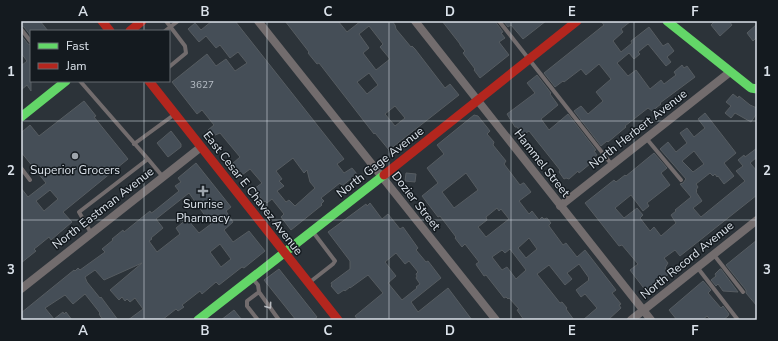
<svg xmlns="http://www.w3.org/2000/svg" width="778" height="341" viewBox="0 0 778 341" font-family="'Nunito Sans',sans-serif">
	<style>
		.building { fill: #454e57; stroke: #565c61; fill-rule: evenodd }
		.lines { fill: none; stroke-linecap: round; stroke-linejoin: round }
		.lane { stroke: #726c6d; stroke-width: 4 }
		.street { stroke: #726c6d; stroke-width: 8 }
		.fast { stroke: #63d668; stroke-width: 9 }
		.jam { stroke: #b3261e; stroke-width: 9 }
		.oneway { stroke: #b6b9be }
		.grid { fill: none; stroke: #dbe2ea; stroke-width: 1; stroke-opacity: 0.55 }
		.poi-dot { fill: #9ea5ac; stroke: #141a1f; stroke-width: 1.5 }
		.labels { text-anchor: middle; stroke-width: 3; stroke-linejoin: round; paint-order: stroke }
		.number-label { font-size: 10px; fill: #b6bdc5 }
		.street-label { font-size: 12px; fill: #dbe2ea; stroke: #141a1f }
		.poi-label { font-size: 12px; fill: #dbe2ea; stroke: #141a1f }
		.neatline { fill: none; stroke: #dbe2ea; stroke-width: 1.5 }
		.grid-label { font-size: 13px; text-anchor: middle; font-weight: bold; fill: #dbe2ea }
	</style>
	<rect width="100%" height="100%" fill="#2c3339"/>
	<path class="building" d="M21 21H40L48 31H31V36L24 27 21 26Z
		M212 21H235L344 159 337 164 344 173 352 168 357 174 342 186 340 183 321 198 324 201 321 204 322 205 291 230 281 217 284 214 272 199 267 203 265 201 264 202 254 189 262 183 250 169 242 175 232 164 240 157 220 133 213 136 208 130 214 125 202 110 197 114 172 82 207 54 216 66 226 59 235 71 247 63 238 52 230 58 220 45 216 48 206 36 199 42 188 29 195 23 201 30ZM293 158 304 173 307 170 310 182 315 188 295 206 289 200 286 202 277 191 284 186 279 181 282 179 276 171Z
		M285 21H338L347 32 361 21H392L395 25 396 29 411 47 412 46 415 49 445 88 450 84 459 95 389 150 375 133 374 134 319 63 317 64 308 53 309 52ZM369 26 383 44 380 47 390 59 376 70 363 53 369 48 359 34ZM369 73 378 85 367 94 357 82ZM395 106 405 118 395 126 385 114Z
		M442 21H495L503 32 501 33 505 38 499 42 509 55 480 78 474 70 475 69 463 53 465 51 460 45V44Z
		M505 21H546L523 39 511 25 508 27 504 22Z
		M601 21H631L621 29 623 32 613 41 621 52 632 43 631 41 649 27 663 46 668 43 674 51 667 57 671 62 666 66 648 44 638 52 640 54 634 59 629 53 617 63 628 76 636 70 650 89 661 80 664 84 676 75 674 72 682 65 684 68 687 66 695 77 660 103 661 104 652 111 648 108 625 126 626 127 608 142 607 141 601 146 574 111 581 106 588 114 603 101 596 92 611 79 599 64 586 75 581 69 564 82 563 81 555 87 544 73 604 25Z
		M715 21H729L732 25 720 36 711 25Z
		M757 24V37L753 41 747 33Z
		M21 35 28 44 31 45V91L27 85 21 90V66L27 61 21 53Z
		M537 75 551 93 550 94 558 105 541 119 549 130 568 114 596 150 594 151 597 155 594 157 596 159 579 173 578 171 569 179 566 178 564 179 559 172 560 170 529 131 523 135 517 127H515L507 114 535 93 527 83Z
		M733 94 738 98 739 96 750 105 757 108V113L751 122 735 113 731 118 725 113 731 106 726 102Z
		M84 101 96 116 94 117 128 159 63 212 72 222 51 240 49 237 38 246 34 249 36 251 21 263V188L28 197 46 183 21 152V133L30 125 39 136ZM50 190 58 199 44 211 36 201Z
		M705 113 736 153 724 163 734 176 724 184 718 176 717 177 715 174 713 176 710 173 696 184 698 187 696 190 697 191 696 192 702 201 693 208 701 217 745 181 736 171 743 166 738 160 744 155 745 157 757 148V157L750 163 757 171V195L680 256 675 250 664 258 668 263 665 268 669 274 646 291 630 270 638 264 622 245 619 246 585 203 614 180 616 182 625 175 626 176 654 153 667 168 661 173 670 185 647 203 649 206 643 211 631 195 615 208 624 218 637 208 643 215 640 218 650 231 654 227 661 236 676 223 671 215 676 211 675 210 691 197 680 184 683 183 686 179 660 149 668 142 676 152 687 143 680 133 687 128 694 137 705 128 698 119ZM694 151 704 164 693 172 682 161Z
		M474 115 478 116 490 131 487 134 494 142 493 145 506 161 504 164 520 185 523 183H524L531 192 519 201 529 214 532 211 539 220 542 217 544 219 547 218 551 223 549 225V226L563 245 566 243 577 257 585 250 616 290 612 293 621 304 619 305 621 308 608 320H583L597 308 585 294 581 297 576 290 589 280 588 279 589 278 579 264 567 273 572 279 565 285 549 265 537 274 560 303 562 302 567 308 566 309 574 320H524L517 310 519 309 509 298 508 299 506 297 504 298 486 275 484 276 477 266 476 264 479 262 465 244 462 247 455 238 456 237 440 216 438 217 422 196 438 183 427 168 444 154 437 145ZM466 173 478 190 454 208 442 192ZM497 208 499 211 501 209 509 219 486 237 478 227 487 220 486 217ZM529 238 537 249 526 258 518 248ZM510 249 526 270 516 279 507 267 502 270 492 257 502 250 505 253Z
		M171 131 181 144V147L168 157 157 143Z
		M196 163 231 207 226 211 233 222 224 230 233 242 249 231 265 251 244 268 242 267 219 285 216 282 202 294 200 291 182 305 184 307 178 311 176 309 162 320H128L143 309 135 298 130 302 127 299 125 301 122 297 119 300 110 290 142 263 104 280 95 270 85 277 87 282 100 298 101 297 118 320H103L99 314 100 313 85 294 73 304 65 295 45 308 54 319 63 312 64 314 66 312 72 320H21V313L74 270 75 271 78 268 80 270 105 252 102 249 113 240 112 239 123 230 124 232 150 211 151 213 153 212 179 191 175 186 181 182 178 178ZM189 193 211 224 199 233 187 219 176 228 180 234 157 252 149 241 152 239 151 238 163 228 156 219ZM220 244 231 259 221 267 210 252Z
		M406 173 416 174 415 182 405 181Z
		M370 203 382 219 388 214 400 229 403 227 418 248 416 250 426 262 428 261 441 278 411 302 418 312 448 288 472 320H358L355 316 383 293 368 275 350 288V287L345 291 344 290 338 294 331 286 332 285 331 283 350 269V261L328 232 366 204 367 206ZM396 253 405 264 409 261 418 272 416 274 417 276 416 278 420 284 416 287 417 288 402 300 388 283 396 276 385 262Z
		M757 240V306L746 293V290L726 265Z
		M279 269 317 317 313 320H296L264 280Z
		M720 269H721L738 292 723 291 718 284 716 286 711 280 716 276 715 274Z
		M703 281 711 290 708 293 721 308 723 306 729 314 728 316 723 320H711L707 316 702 320H677L669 310Z
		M234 310 242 320H221Z"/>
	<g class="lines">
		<path class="lane" d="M166 21 185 46 186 53 169 67
			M499 21 612 165
			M21 29 31 42
			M165 31 178 21
			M80 81 148 159 79 212 91 233
			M646 138 681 180
			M134 144 175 114
			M148 159 163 177
			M21 168 30 180
			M714 255 743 292
			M697 267 738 320
			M253 279 258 285 259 292 279 320
			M310 282 333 264 335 261 313 232
			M258 320 247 306V301L259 292"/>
		<path class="street" d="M258 21 496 320
			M415 21 651 320
			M560 206 730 72
			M21 289 201 147
			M631 320 757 220"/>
		<path class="fast" d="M667 21 751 88 757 89
			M21 117 66 81
			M198 320 384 175"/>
		<path class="jam" d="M102 21 110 31
			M130 31 142 21
			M149 81 338 320
			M384 175 577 21"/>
	</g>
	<defs><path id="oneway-chevron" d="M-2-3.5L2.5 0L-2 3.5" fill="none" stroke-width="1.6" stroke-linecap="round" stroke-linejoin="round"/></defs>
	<use class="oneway" href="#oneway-chevron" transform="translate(269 306) rotate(54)"/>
	<path class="grid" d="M144 21V31M267 21V320M389 21V320M511 21V320M634 21V320M144 81V320M21 121H757M21 220H757"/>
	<g class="poi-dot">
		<circle cx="75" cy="156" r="4"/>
		<path d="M201 185h4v4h4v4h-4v4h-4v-4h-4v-4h4z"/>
	</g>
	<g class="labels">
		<g class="number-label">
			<text x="202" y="88">3627</text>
		</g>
		<g class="street-label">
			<text transform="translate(638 129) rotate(-38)" y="4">North Herbert Avenue</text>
			<text transform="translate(380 162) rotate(-38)" y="4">North Gage Avenue</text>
			<text transform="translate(542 163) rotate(52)" y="4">Hammel Street</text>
			<text transform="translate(253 193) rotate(52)" y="4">East Cesar E Chavez Avenue</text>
			<text transform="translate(416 201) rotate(52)" y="4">Dozier Street</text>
			<text transform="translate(103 208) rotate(-38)" y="4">North Eastman Avenue</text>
			<text transform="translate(687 260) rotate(-39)" y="4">North Record Avenue</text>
		</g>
		<g class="poi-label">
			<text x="75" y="174">Superior Grocers</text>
			<text x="203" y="208">Sunrise<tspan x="203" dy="14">Pharmacy</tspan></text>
		</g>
	</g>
	<rect width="778" height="341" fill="none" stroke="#141a1f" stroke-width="44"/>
	<rect x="30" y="30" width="140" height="52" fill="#141a1f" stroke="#646a70"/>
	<rect x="38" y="43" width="20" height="6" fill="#63d668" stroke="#646a70"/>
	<text x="66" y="50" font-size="12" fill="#dbe2ea">Fast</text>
	<rect x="38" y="63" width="20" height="6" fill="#b3261e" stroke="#646a70"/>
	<text x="66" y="70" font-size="12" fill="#dbe2ea">Jam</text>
	<rect x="22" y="22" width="734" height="297" class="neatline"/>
	<g class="grid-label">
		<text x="83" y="16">A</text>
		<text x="205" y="16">B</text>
		<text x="328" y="16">C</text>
		<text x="450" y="16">D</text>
		<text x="572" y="16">E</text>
		<text x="695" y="16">F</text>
		<text x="11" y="76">1</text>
		<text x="767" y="76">1</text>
		<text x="11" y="175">2</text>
		<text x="767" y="175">2</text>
		<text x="11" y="274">3</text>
		<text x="767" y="274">3</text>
		<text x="83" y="335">A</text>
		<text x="205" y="335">B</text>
		<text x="328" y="335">C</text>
		<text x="450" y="335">D</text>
		<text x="572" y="335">E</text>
		<text x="695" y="335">F</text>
	</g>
</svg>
